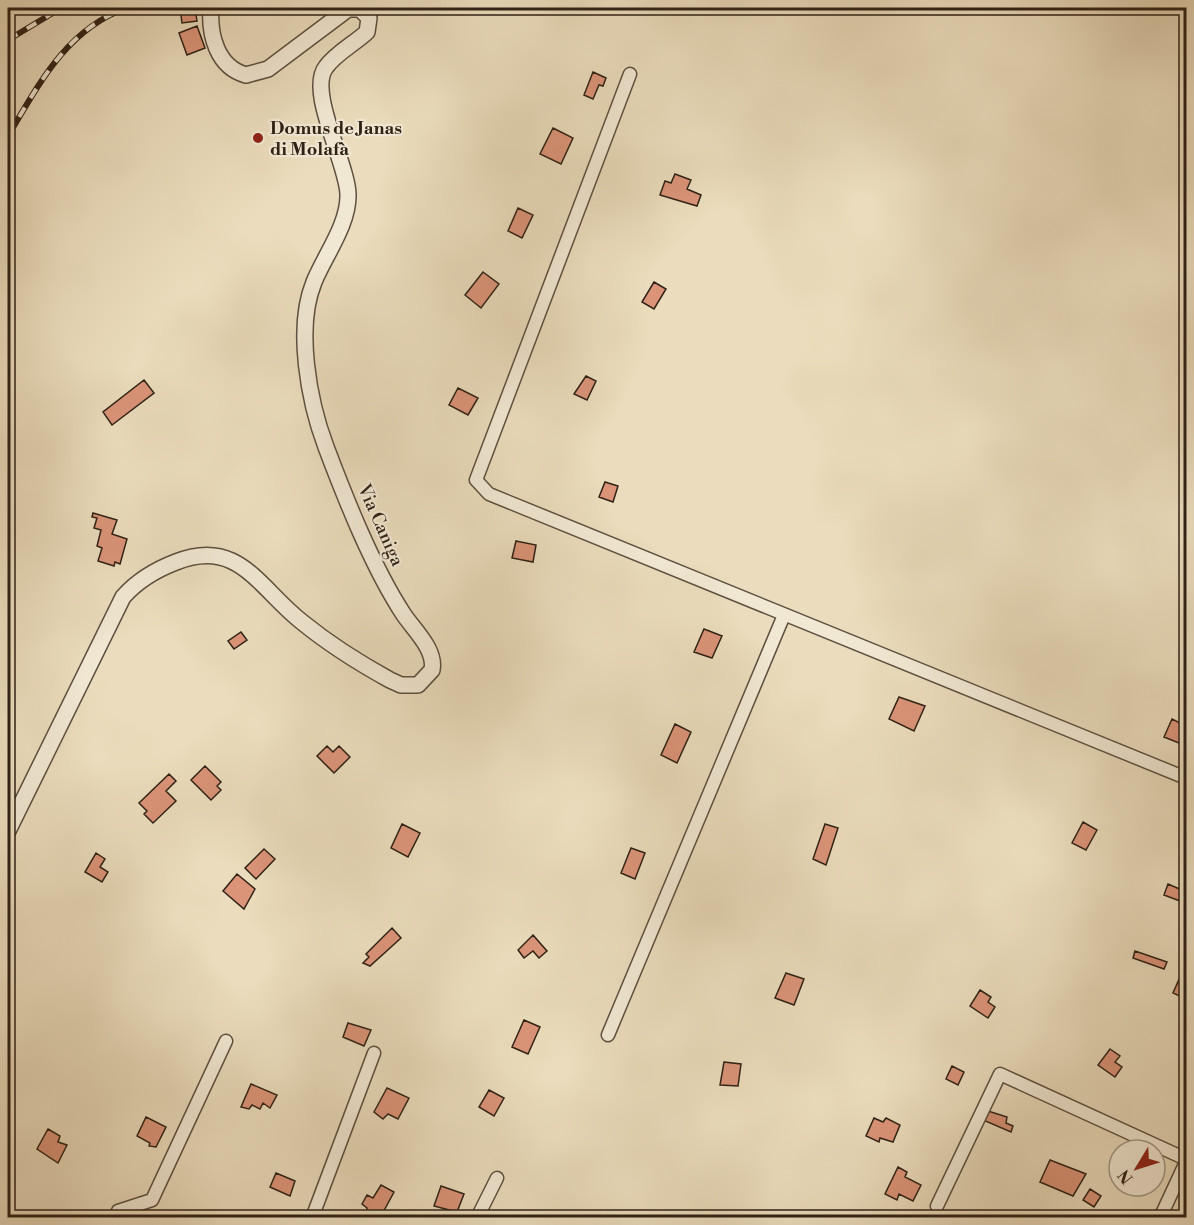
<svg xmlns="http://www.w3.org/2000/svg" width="1194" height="1225" viewBox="0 0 1194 1225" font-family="'Libre Bodoni',serif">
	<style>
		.building { fill: #db9478; stroke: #2f2116; stroke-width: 1.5 }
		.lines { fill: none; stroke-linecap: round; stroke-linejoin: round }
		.minor-casing { stroke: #5e5040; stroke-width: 15 }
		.tertiary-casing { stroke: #5e5040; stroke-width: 18 }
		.minor { stroke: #f1e8d3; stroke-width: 12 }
		.tertiary { stroke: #f1e8d3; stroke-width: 15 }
		.rail-casing { stroke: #2f2116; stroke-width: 6 }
		.rail { stroke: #f1e8d3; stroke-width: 4; stroke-dasharray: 11; stroke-linecap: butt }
		.poi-dot { fill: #8f2418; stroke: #f1e8d3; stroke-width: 2 }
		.labels { text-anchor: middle; stroke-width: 4.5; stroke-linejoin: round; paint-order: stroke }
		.poi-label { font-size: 18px; font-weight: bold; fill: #2f2116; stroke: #f1e8d3; text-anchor: start }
		.street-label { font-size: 18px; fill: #2f2116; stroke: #f1e8d3 }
	</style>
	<rect width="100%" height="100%" fill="#eadcbc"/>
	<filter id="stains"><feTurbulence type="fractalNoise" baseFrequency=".00333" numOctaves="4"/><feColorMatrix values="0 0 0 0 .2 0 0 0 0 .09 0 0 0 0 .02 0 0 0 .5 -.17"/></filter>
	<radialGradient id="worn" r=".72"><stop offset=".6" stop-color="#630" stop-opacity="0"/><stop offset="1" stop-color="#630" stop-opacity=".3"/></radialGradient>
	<path class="building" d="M180 8H195L197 21 182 23Z
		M197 26 205 48 187 55 179 33Z
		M593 72 606 78 603 86 599 85 593 99 584 95Z
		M553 128 573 138 561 164 540 154Z
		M675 174 691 180 687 189 701 195 697 206 660 195 665 181 671 183Z
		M518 208 533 215 522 238 508 231Z
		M483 272 499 284 481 308 465 295Z
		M654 282 666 289 654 309 642 302Z
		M586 376 596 381 587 400 574 394Z
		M144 380 154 393 112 425 103 412Z
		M458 388 478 398 468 415 449 405Z
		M605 482 618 486 613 502 599 497Z
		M93 513 117 520 112 534 127 539 120 564 115 562 114 566 98 561 102 548 97 546 101 530 94 528 97 518 92 517Z
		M516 541 536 545 533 562 512 558Z
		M704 629 722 636 712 658 694 652Z
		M241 632 247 640 234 649 228 641Z
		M899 697 925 706 914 731 889 719Z
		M1172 719 1186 726 1179 743 1164 737Z
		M675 724 691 732 677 763 661 755Z
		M327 746 333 752 339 746 350 757 334 773 317 756Z
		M205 766 221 782 217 786 221 790 211 800 191 780Z
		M169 774 176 781 166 791 176 801 153 823 144 814 147 811 139 803Z
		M1083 822 1097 830 1086 850 1072 843Z
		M402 824 420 833 408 857 391 848Z
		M825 824 838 828 826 865 813 859Z
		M631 848 645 853 635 879 621 873Z
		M264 849 275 859 256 879 245 868Z
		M96 853 105 859 100 867 108 872 102 882 85 872Z
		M237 874 255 889 244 909 223 891Z
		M1168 884 1184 891 1180 901 1164 895Z
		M392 928 401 938 370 966 363 963 369 957 366 954Z
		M533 935 547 951 539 958 533 951 524 958 518 950Z
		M1135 951 1167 962 1164 969 1133 958Z
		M1184 968 1186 969V999L1173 993Z
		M786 973 804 979 794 1005 775 998Z
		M980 990 991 997 988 1002 995 1007 988 1018 970 1006Z
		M524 1020 540 1027 528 1054 512 1047Z
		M348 1023 371 1030 364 1046 343 1037Z
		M1110 1049 1120 1056 1115 1062 1122 1067 1115 1077 1098 1065Z
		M724 1062 741 1064 738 1086 720 1085Z
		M952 1066 964 1072 958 1085 946 1079Z
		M251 1084 277 1095 270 1108 263 1103 260 1109 252 1105 249 1109 241 1107Z
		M387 1088 409 1098 398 1119 388 1114 383 1119 374 1112Z
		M489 1090 504 1098 494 1116 479 1107Z
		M988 1111 1007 1117 1006 1123 1013 1126 1011 1132 983 1120Z
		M146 1117 166 1127 156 1147 149 1146 150 1143 137 1136Z
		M874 1118 883 1122 886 1118 900 1125 893 1142 880 1138 879 1142 866 1136Z
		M48 1129 60 1136 58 1142 67 1145 58 1163 37 1149Z
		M1050 1160 1086 1174 1073 1196 1040 1182Z
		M898 1167 907 1172 905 1177 921 1185 913 1201 899 1194 897 1200 885 1194Z
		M276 1173 295 1181 290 1196 270 1187Z
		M381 1185 394 1192 380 1218H375L366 1213 367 1208 362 1204 367 1195 373 1198Z
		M441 1186 464 1194 457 1212 434 1206Z
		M1090 1189 1101 1196 1094 1207 1083 1200Z"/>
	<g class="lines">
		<g class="minor-casing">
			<path id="minor" d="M630 74 476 480 489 494 1186 778
				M608 1035 784 615
				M937 1206 1000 1074 1186 1159
				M115 1218 118 1211 152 1200 226 1041
				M312 1218 374 1053
				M477 1218 497 1178
				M1160 1218 1186 1162"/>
		</g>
		<g class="tertiary-casing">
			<path id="tertiary" d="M8 831 123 597C138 580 155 570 176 562 238 537 259 588 302 622 329 644 359 663 390 680L401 685H418L432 670C436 650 415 631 404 615 373 568 346 500 326 447 309 402 295 328 314 282 325 255 349 224 348 194 347 163 307 91 326 67 336 53 354 44 367 32L369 18 360 9H348L268 69 246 75C217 67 209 35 211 8"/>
		</g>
		<use href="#minor" class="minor"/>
		<use href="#tertiary" class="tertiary"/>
		<g class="rail-casing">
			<path id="rail" d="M8 40 61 8
				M8 136C39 84 66 30 126 8"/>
		</g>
		<use href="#rail" class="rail"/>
	</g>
	<circle class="poi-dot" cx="258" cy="138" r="6"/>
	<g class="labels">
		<g class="poi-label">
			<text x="270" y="134">Domus de Janas<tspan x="270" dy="21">di Molafà</tspan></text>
		</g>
		<g class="street-label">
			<text transform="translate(381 525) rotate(66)" y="6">Via Caniga</text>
		</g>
	</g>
	<rect width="1194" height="1225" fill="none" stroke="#eadcbc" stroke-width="30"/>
	<rect x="9" y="9" width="1176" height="1207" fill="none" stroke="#2f2116" stroke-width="3"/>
	<rect x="15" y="15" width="1164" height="1195" fill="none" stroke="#2f2116" stroke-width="1.5"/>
	<g transform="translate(1137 1168) rotate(232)"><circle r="28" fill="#f1e8d3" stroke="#a39887" stroke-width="1.5"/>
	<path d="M0-4.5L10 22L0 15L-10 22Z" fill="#8f2418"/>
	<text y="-9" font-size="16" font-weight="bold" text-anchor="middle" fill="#2f2116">N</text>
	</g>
	<rect width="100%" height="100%" filter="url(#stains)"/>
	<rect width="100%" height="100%" fill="url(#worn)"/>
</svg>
